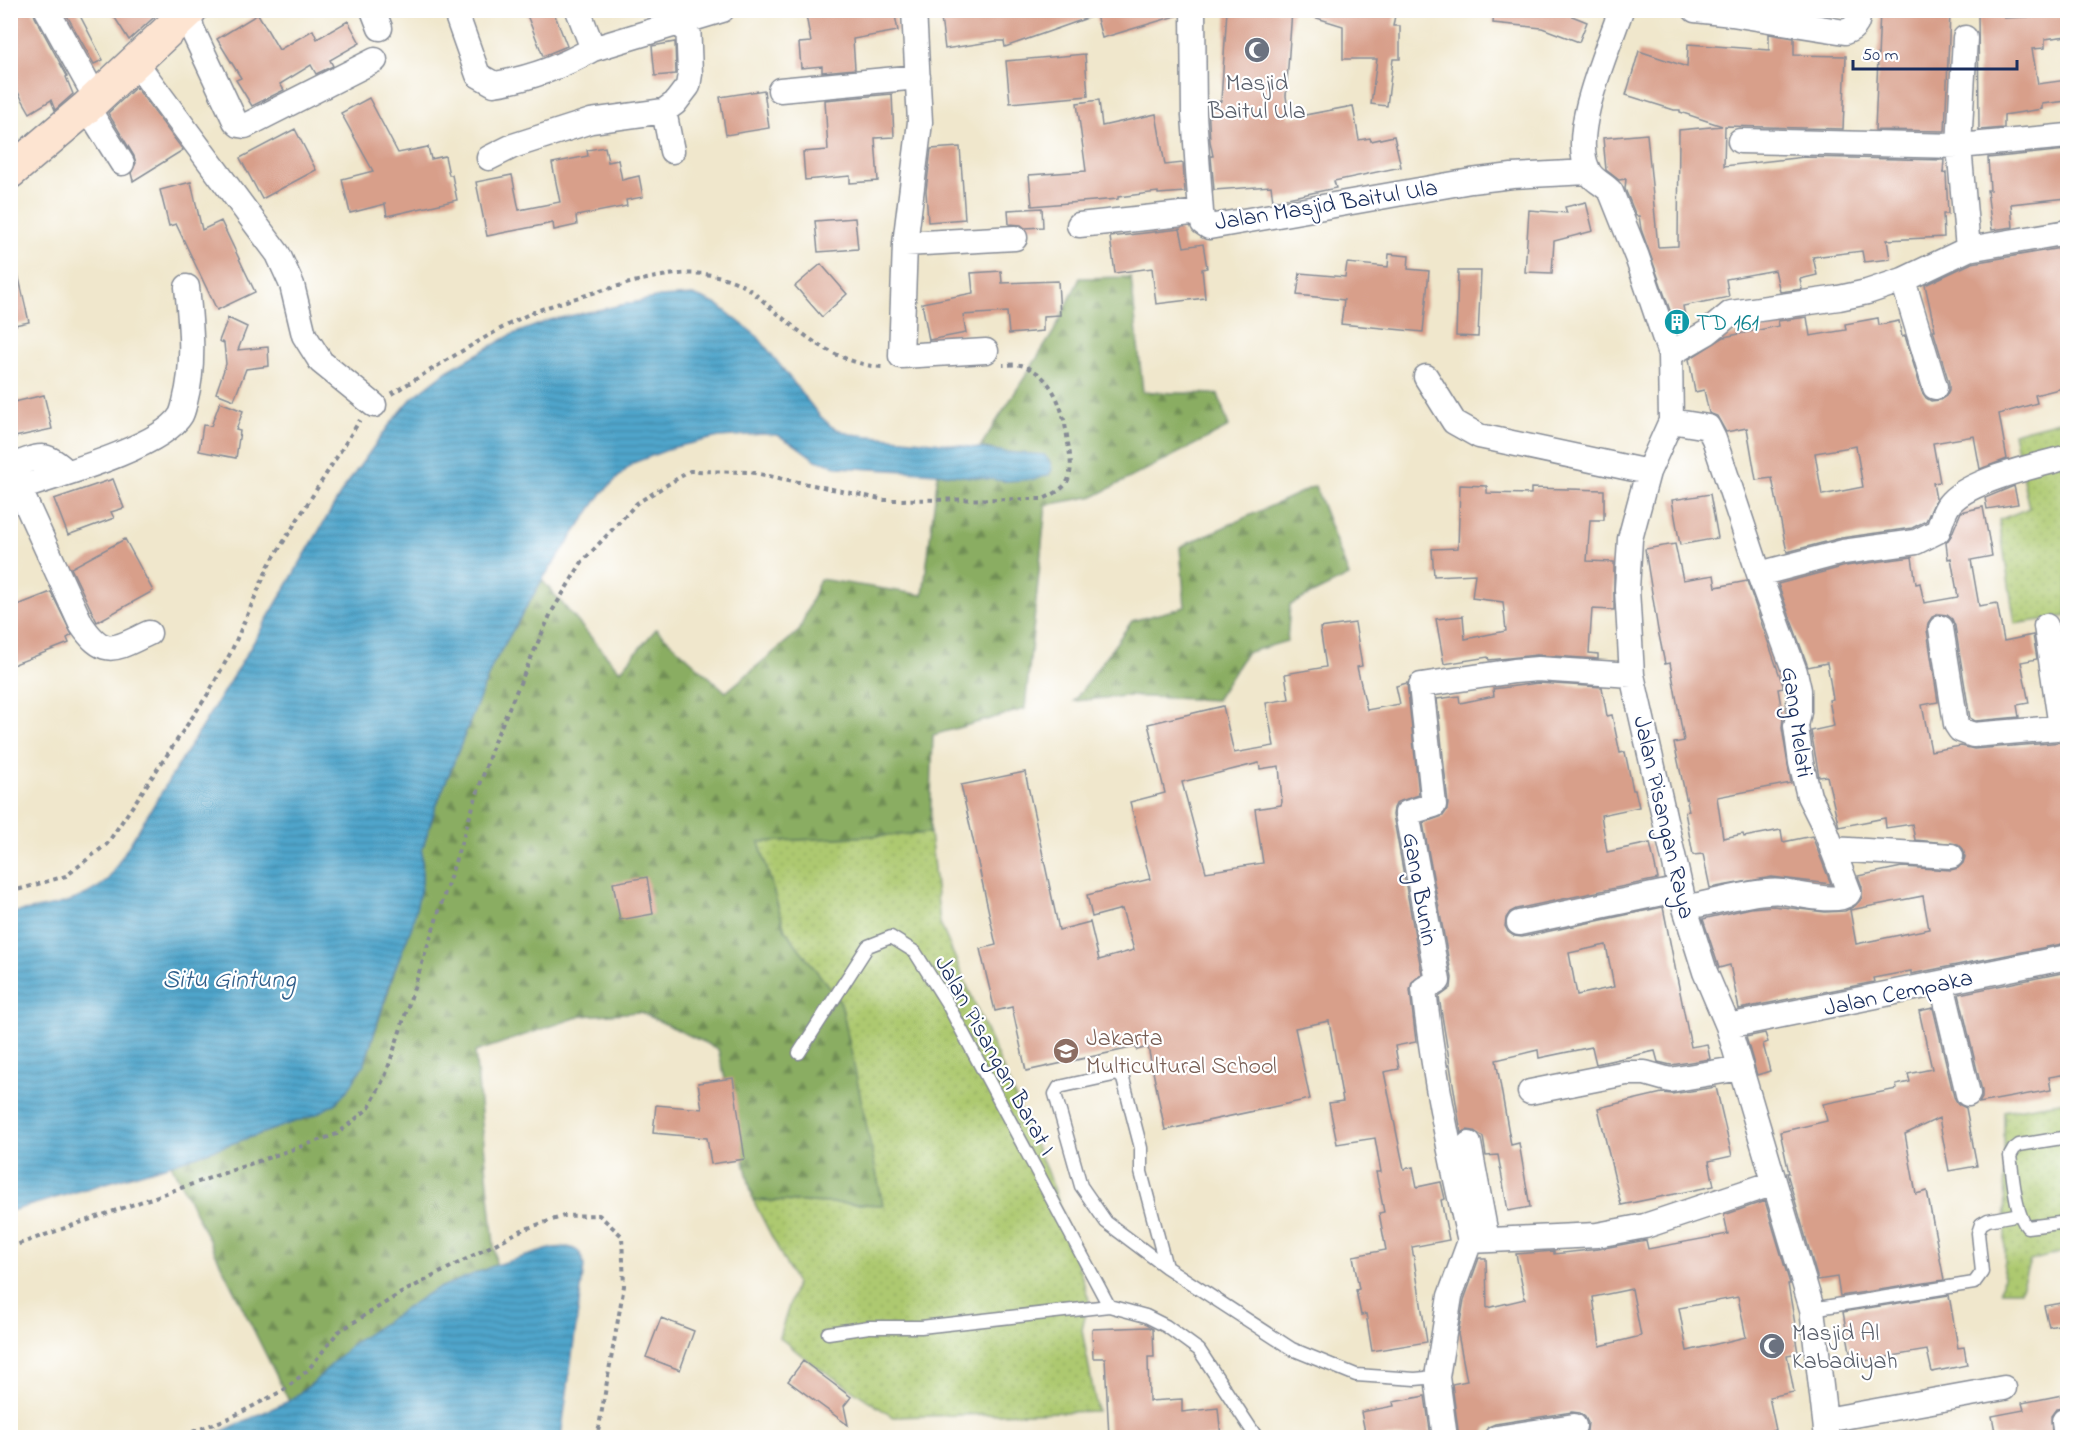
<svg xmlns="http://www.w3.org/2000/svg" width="2078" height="1448" viewBox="0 0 2078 1448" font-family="'Indie Flower',sans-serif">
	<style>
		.grass { fill: url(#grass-dots); stroke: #647c67; stroke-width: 1.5 }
		.forest { fill: url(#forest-firs); stroke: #526e60; stroke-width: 1.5 }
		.water { fill: url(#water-rules); stroke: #356a94; stroke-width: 1.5 }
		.building { fill: #d89f8a; fill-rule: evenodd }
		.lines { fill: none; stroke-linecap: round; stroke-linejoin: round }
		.lane-casing { stroke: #868b95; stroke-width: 15 }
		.street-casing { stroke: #868b95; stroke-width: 27 }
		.secondary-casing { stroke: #868b95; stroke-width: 36 }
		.path { stroke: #868b95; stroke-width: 4; stroke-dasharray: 4.5 4.5; stroke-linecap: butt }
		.lane { stroke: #fff; stroke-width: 12 }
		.street { stroke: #fff; stroke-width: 24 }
		.secondary { stroke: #fde4d1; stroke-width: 33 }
		.labels { text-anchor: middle; stroke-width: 4.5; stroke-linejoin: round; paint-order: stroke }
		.worship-label { font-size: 24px; fill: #5b616d; stroke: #fff }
		.street-label { font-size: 24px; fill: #1b2f5e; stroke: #fff }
		.culture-label { font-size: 24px; fill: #0d838f; stroke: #fff; text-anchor: start }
		.education-label { font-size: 24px; fill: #785e54; stroke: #fff; text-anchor: start }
		.water-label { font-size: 26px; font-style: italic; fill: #305e8a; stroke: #fff }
	</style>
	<defs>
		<pattern id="grass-dots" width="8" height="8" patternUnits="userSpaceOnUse" patternTransform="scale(1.5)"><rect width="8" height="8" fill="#adc970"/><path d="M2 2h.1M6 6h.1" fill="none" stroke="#94ad63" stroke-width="1.8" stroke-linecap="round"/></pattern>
		<pattern id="forest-firs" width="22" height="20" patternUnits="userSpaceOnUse" patternTransform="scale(1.5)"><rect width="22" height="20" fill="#8aad62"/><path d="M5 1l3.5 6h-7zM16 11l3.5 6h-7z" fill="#708d54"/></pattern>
		<pattern id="water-rules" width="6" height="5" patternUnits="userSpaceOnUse" patternTransform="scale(1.5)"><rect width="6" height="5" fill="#4fa5cb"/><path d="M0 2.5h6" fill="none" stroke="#4187a8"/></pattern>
	</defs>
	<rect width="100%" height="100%" fill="#fff"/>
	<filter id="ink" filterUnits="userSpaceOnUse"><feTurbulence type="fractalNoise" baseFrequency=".0167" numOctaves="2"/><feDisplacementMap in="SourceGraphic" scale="12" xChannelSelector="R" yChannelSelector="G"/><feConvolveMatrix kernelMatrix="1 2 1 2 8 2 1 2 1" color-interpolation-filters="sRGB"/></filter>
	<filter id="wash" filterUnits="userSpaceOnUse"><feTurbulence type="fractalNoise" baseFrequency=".008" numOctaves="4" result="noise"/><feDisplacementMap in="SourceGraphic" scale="24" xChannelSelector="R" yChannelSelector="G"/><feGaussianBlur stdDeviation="1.35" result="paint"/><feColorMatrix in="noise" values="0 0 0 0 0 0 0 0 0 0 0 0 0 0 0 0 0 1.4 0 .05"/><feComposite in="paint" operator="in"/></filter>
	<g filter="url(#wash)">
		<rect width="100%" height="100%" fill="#f0e7cc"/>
		<path class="grass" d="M2067 419V616L2015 624 1999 520 2029 508 2013 433Z
			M930 833 940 923 1054 1188 1089 1300 1082 1330 1097 1411 893 1417 806 1359 779 1337 796 1284 753 1200 882 1205 841 1003 785 930 759 842Z
			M2067 1101V1251L2030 1261 2020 1291H2001L2005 1260 2004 1111Z"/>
		<path class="forest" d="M1131 277 1143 392 1218 394 1229 427 1095 496 1046 505 1025 709 933 735 930 833 759 842 785 930 841 1003 883 1205 753 1200 718 1049 640 1012 581 1016 475 1052 496 1265 432 1291 289 1401 171 1164 263 1133 336 1103 350 1087 365 1062 387 996 422 883V850L435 809 493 664 542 580 620 671 656 629 726 692 799 631 820 579 923 595 938 473 1006 481 1051 470 1050 463 1044 455 1005 452 980 447 1053 333 1080 278Z
			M1315 486 1349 576 1290 605 1287 641 1246 653 1216 700 1125 696 1074 701 1132 621 1185 607 1180 547Z"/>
		<path class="water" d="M693 295 718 305 758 337 818 414 832 427 850 434 934 442 1005 452 1044 455 1050 462 1052 470 1048 475 1036 479 1006 481 938 473 839 467 816 460 795 445 777 435 763 434 719 437 675 447 633 463 602 493 542 580 493 664 435 809 422 850V883L412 926 393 974 365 1062 350 1087 336 1103 317 1114 263 1133 171 1164 11 1211V913C47 907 76 905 107 881L249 650 344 488 390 424 412 398 447 371 511 335 550 320 660 297Z
			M568 1247C580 1250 583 1255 584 1267L561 1437H209L289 1401 313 1383 352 1344 432 1291 496 1265 553 1248Z"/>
		<g id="blocks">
			<path class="building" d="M10 10H33L35 17 67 76 66 77 73 94 55 110 51 100 30 113 15 87 10 76Z
				M64 10H77L103 60 94 64Z
				M110 10H162L129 40Z
				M525 10H553L567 46 543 56Z
				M805 10H894L898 31 853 39 855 69 822 72V66L801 68 799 43 811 42Z
				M940 10H981V12L999 10H1179V15L1102 38 1096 15 1005 47 1004 41H996L945 49Z
				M1227 10H1292L1286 96 1289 118 1353 106 1359 140 1370 138 1371 141 1394 136 1401 167 1334 181 1336 188 1273 201 1271 186 1214 190 1211 156H1213L1210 141 1208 103 1221 101Z
				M1308 10H1396L1393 26H1400V59H1393L1387 106 1371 104 1377 59H1343V26L1307 15Z
				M1494 10H1557L1587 22 1579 42 1542 28 1493 23Z
				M1880 10H1946L1947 15 1950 14 1945 131 1875 130Z
				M1978 10H2002L2004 18 2067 15V36L2045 39V48L2032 49 2038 84 2067 80V101L2042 104V109L2004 115V128L1979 130Z
				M258 14 279 50 313 30 317 39 348 21 360 43 330 60 333 66 316 74 311 65 280 84 284 90 252 106 236 80 241 78 217 39Z
				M1769 34 1794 38V55L1846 56 1843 129 1725 126 1724 166 1804 157 1944 160 1943 173 1946 172 1948 214H1943L1944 237 1887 240 1890 259 1864 262 1862 251 1813 257 1817 275 1800 279 1802 289 1780 292 1775 270 1726 279 1729 297 1683 306 1687 328 1678 333 1641 229 1639 216H1636L1625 189 1626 179 1619 180 1606 170 1603 138 1647 134 1658 247 1678 246 1679 130 1722 126 1680 112V110H1674L1626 95 1639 51 1687 67 1688 44 1769 50Z
				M675 42 676 74 655 76 652 46Z
				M1085 54 1088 96 1010 103 1006 61Z
				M136 87 183 150 133 181 131 173 136 163 134 156 108 113Z
				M764 90 769 128 726 135 720 97Z
				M892 94 894 137 875 138 878 181 850 183V176L805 180 803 152 828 150 825 100Z
				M369 98 398 153 428 147 431 159 445 156 449 175H452L457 200 387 216 385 204 350 213 342 179 373 171 341 113Z
				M1099 100 1102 126 1156 114 1165 165 1183 163 1185 192 1158 194V192L1118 197V199L1032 206 1029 175 1086 171 1077 103Z
				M295 129 316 170 262 199 240 158Z
				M605 147 608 162 618 160 622 180 639 176 643 197 626 200 627 206 576 216 577 225 554 230 553 223 487 236 476 182 512 175 519 210 560 202 552 163 588 156 587 150Z
				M960 147 965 219 928 222 926 191 931 149Z
				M2067 150V198L2011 204 2013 227 1992 230 1987 190H1990L1988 158Z
				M191 182 202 230 221 221 255 292 217 310 176 224 169 226 160 190Z
				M1586 202 1593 231 1554 241 1552 273 1525 272 1529 210 1567 213 1565 207Z
				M1042 208 1043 227 1025 228 1021 225 1009 224 1008 210Z
				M855 218 858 249 818 252 815 221Z
				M1180 229 1184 247 1203 244 1207 268 1202 269 1205 298 1156 304 1152 268 1115 273 1110 237Z
				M2067 247V387L2035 395 2037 403 1999 414 2007 459 1980 469 1974 436 1933 443 1940 482 1933 483 1936 499 1926 521 1912 528 1841 538 1787 552 1772 478 1756 480 1747 428 1726 432 1717 416 1709 413 1704 390 1695 392 1689 359 1724 337 1779 326 1778 321 1807 317 1810 336 1846 330 1845 324 1878 318 1879 325 1899 321 1902 337 1905 336 1922 392 1926 398 1931 401 1940 400 1946 396 1949 390V383L1933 330H1935L1925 285 1972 263ZM1856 446 1863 487 1822 495 1815 453Z
				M1389 254 1409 256 1408 269 1429 271 1423 332 1341 324 1344 300 1297 295 1300 273 1345 277 1347 263 1388 267Z
				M821 264 847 294 822 317 795 286Z
				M1001 271 1002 283 1058 281 1060 315 1043 316V331L1009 334 1007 312 963 315 966 333 929 340 922 303 973 293 971 273Z
				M1458 271H1481L1478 337 1456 336Z
				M18 274 29 322 10 326V275Z
				M228 318 247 327 238 350 268 347 269 366 246 369 234 400 216 393 226 364 224 343 219 341Z
				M44 395 52 429 10 438V403Z
				M220 402 243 411 236 430 240 431 236 458 199 451 203 425 211 426Z
				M113 479 124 508 111 512 114 518 68 535 54 499Z
				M1460 485 1487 486V493L1531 494V488L1604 490V520H1590L1587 561 1614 562V610L1592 609 1589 653 1598 654V659L1537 655 1489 660 1488 657 1444 664 1436 619 1463 616 1465 639 1506 631 1503 602 1472 598 1475 574 1434 576 1432 549 1458 548Z
				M2014 486 2018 504 1987 509 1985 498Z
				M1710 494 1718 538 1680 545 1672 500Z
				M1983 507 1992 556 1971 560 1979 606 1997 603 2004 641 2033 635 2037 659 2021 662 2029 703 2017 705 2019 717 1975 721 1970 718 1955 626 1952 619 1947 615 1939 614 1932 617 1928 623 1927 630 1938 702 1922 705 1931 751 1961 746 1974 749 2064 742 2066 755 2063 756 2067 778V943L1911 974V971L1873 978 1874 982 1739 1009 1730 965 1719 968 1703 919 1751 908 1773 906 1825 912 1845 911 1855 906 1862 898V887L1858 876 1902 867 1951 870 1958 868 1963 863 1965 857 1963 849 1958 844 1915 840 1912 824 1886 828 1885 818 1839 827 1827 776 1819 777 1811 731 1834 726 1829 700 1833 699 1827 663 1808 667 1778 584 1846 566 1912 557 1916 584 1920 583 1924 603 1958 597 1951 558 1948 559 1946 543 1951 536 1961 512ZM1923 896 1929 929 1856 944 1850 910Z
				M125 539 153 591 97 622 71 568Z
				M1675 544 1683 580 1714 575 1716 587 1747 581 1784 688 1778 689 1783 717 1782 728 1791 783 1717 797 1723 838 1743 834 1744 837 1781 830 1783 842 1812 836 1831 884 1772 877 1710 888 1703 854 1693 855 1685 812 1689 811 1674 743 1684 741 1670 663 1665 664 1658 630 1645 549Z
				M51 592 72 635 67 638 69 643 10 666V608Z
				M1355 623 1362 666 1357 667 1367 710 1400 704 1396 686 1407 683 1419 795 1397 802 1394 808 1393 815 1422 974 1412 982 1410 990 1416 1042 1395 1046 1399 1069 1384 1072 1404 1169 1413 1167 1417 1187 1441 1182 1445 1199 1441 1200 1449 1240 1412 1247 1427 1342 1372 1351 1366 1314 1361 1315 1356 1290 1359 1289 1353 1256 1386 1250 1379 1213 1384 1212 1376 1172H1381L1375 1138 1337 1144 1329 1103 1343 1101 1329 1021 1295 1028 1310 1099 1165 1130 1148 1047 1137 1050 1136 1047 1026 1071 1012 1007 995 1011 980 949 996 945 961 785 1025 772 1059 930 1090 922 1099 960 1134 950 1122 909 1092 917 1087 895 1150 879 1130 802 1165 793 1148 724 1223 706 1234 753 1274 746 1266 703 1289 699 1285 674 1326 667 1320 628ZM1259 763 1260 769 1279 766 1282 802 1281 805 1255 809 1263 863 1206 872 1182 782Z
				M1538 683 1602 687 1607 716 1612 715 1620 753 1625 752 1633 790H1635L1639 807 1601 815 1607 852 1650 843 1658 879 1516 909 1510 912 1506 918 1505 926 1508 932 1514 936 1522 937 1663 907 1691 1047 1707 1044 1710 1059 1671 1065 1658 1062 1655 1051 1596 1064 1592 1047 1539 1058 1538 1050 1496 1060 1511 1145 1519 1143 1530 1207 1508 1211 1498 1155 1486 1156 1483 1137 1474 1131 1467 1130 1461 1133 1439 997 1451 988 1452 978 1423 823 1443 816 1447 810 1448 804 1437 699 1459 696 1460 703 1494 696 1493 689ZM1606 945 1614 987 1577 995 1569 953Z
				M647 877 653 914 620 920 613 883Z
				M2067 972V1074L2049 1077 2051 1090 1979 1103 1982 1098V1091L1959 994Z
				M1933 1008 1954 1097 1958 1104 1966 1108 1977 1166 1949 1171 1939 1118 1905 1134 1916 1194 1927 1191 1944 1280 1840 1296 1837 1277 1818 1280 1787 1173H1789L1780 1132 1827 1121 1823 1104 1897 1089 1896 1085 1910 1082 1908 1074 1932 1069 1919 1011Z
				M1765 1033 1768 1042 1763 1044 1770 1071 1757 1075 1746 1037Z
				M733 1078 745 1159 711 1164 707 1138 653 1133 656 1105 702 1109 698 1083Z
				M1716 1087 1732 1156 1709 1161 1714 1186 1621 1205 1598 1108 1662 1093 1672 1094Z
				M1765 1201 1790 1284H1788L1795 1324H1793L1798 1353 1787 1355 1794 1392 1769 1397 1776 1430 1741 1437H1583L1587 1431 1588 1423 1585 1417 1580 1413 1572 1412 1495 1424 1488 1427 1483 1435 1459 1437 1452 1384 1467 1381 1458 1334 1464 1300 1479 1258H1486L1487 1308 1525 1299 1516 1254 1554 1251V1254L1599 1249 1646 1240 1648 1249 1728 1234 1724 1215ZM1632 1289 1641 1336 1600 1346 1593 1297ZM1738 1297 1746 1337 1687 1351 1679 1308Z
				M1949 1295 1958 1348 1964 1347 1967 1365 1932 1372 1927 1350 1852 1363 1843 1312Z
				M2067 1302V1323L2049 1327 2044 1306Z
				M661 1318 694 1331 680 1370 646 1357Z
				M1149 1327 1153 1329 1154 1357H1148L1149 1401 1182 1399V1412L1218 1408 1221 1437H1109L1105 1358H1093L1092 1329Z
				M803 1361 851 1397 844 1406 848 1425 788 1381Z
				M2067 1394V1408L2056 1409 2051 1416 2052 1437H1996L1992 1416 2024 1410 2022 1403Z
				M1425 1396 1431 1437H1366L1361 1412 1394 1406 1393 1402Z"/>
		</g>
	</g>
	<g filter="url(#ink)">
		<use href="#blocks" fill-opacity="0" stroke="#868b95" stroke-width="1.5"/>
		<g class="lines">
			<g class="lane-casing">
				<path id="lane" d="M799 1053 868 946 891 937 915 952 947 1003 1109 1306
					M2068 1137 2019 1145 2014 1149 2010 1156C2013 1174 2015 1214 2027 1227L2068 1222
					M1166 1267 1141 1172V1148L1123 1079 1118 1074 1059 1087 1055 1094 1081 1186 1106 1222 1166 1267 1292 1349 1356 1375 1415 1379 1437 1377
					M1812 1309 1974 1283 1982 1272 1978 1233 1981 1224 1988 1220 2020 1214
					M828 1333 869 1327H921L1109 1306 1146 1316 1166 1326 1199 1350 1257 1438"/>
			</g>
			<g class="street-casing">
				<path id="street" d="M47 10 96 98
					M373 10 380 28
					M455 10 478 75 494 84C528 79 563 66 593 49L578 10
					M914 10 920 122 905 244 901 356 986 351
					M1193 10 1194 115 1201 212 1203 223 1209 227 1471 181 1512 176 1588 172
					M1621 10C1608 49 1569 133 1588 170 1592 180 1604 184 1611 192L1637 257 1670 354
					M1695 10 1732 14 1845 32C1857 28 1858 22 1859 10
					M188 12 192 29 235 121 239 125 245 126 375 60
					M1965 38 1959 146 2068 136
					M593 49 722 10
					M136 63 278 254 292 285 304 335 321 362 374 405
					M780 90 918 77
					M87 107 122 163
					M664 111 672 151
					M1740 141 1959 146 1968 249
					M489 158 513 146 591 121 664 111 675 103 688 86 690 74 688 21
					M1079 225 1201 212
					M905 244 1015 238
					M1903 280 1935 387
					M1426 377 1454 422 1479 436 1648 472
					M1671 421 1708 427 1714 439 1759 574 1795 672 1799 690V712L1796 726 1801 763 1809 796 1823 824 1849 892 1848 894C1836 904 1799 894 1783 892 1760 889 1710 903 1685 908
					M10 466C40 457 43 449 67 472
					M19 488 81 624C105 660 116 648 149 633
					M10 491C49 478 162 448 181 415 183 411 184 406 185 402 195 364 191 326 187 287
					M1759 574 1843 552 1916 542 1938 531C1941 522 1944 509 1951 502 1971 480 2038 465 2068 457
					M2046 626 2061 727
					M1941 628 1956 724 1960 730 1973 735 2068 727
					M1832 849 1951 856
					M1519 923 1681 889
					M1942 984 1968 1094
					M1728 1026 2068 957
					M1530 1092 1626 1073H1645L1670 1080 1741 1068
					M1469 1144 1487 1240
					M1470 1241C1450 1157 1433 1074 1424 989L1438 981 1407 813 1434 805 1421 685 1514 671 1538 669 1632 675
					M1470 1241 1597 1235 1645 1226 1774 1183
					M1826 1420 2004 1388
					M2064 1421 2066 1438
					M1445 1438 1437 1377 1450 1296 1470 1241
					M1497 1438 1574 1426
					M1827 1438 1812 1309 1728 1026 1705 972 1685 908 1632 675 1627 589 1630 539 1648 472 1671 421 1670 354 1708 332 1731 313 1839 298 1867 292 1903 280 1968 249 2068 232"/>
			</g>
			<g class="secondary-casing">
				<path id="secondary" d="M10 172 87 107 190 10"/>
			</g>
			<path class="path" d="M391 394C435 368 479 339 525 316 546 306 570 300 593 293 642 280 700 259 747 288 756 294 764 302 772 309 804 336 838 364 882 367
				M10 892 66 876 107 844 208 694 231 652 269 565 360 420
				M10 1247 337 1134 369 1108 386 1074 494 742 551 613 582 562 637 503 690 471 750 472 885 500 1043 499C1052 495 1064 489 1068 480 1073 468 1070 455 1068 443 1064 412 1055 375 1021 365 1016 364 1008 365 1003 365
				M176 1438 232 1417 284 1390 308 1370 338 1332 401 1293 522 1230 564 1216 599 1215 622 1236 624 1286 597 1438"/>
			<use href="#lane" class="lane"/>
			<use href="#street" class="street"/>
			<use href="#secondary" class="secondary"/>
		</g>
	</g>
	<defs>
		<g id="mosque-disc" transform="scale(1.35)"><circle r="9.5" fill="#6b7280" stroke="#fff"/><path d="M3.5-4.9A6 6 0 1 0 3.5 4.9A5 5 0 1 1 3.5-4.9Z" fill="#fff"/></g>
		<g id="building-disc" transform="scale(1.35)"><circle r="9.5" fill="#0f9aa8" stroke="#fff"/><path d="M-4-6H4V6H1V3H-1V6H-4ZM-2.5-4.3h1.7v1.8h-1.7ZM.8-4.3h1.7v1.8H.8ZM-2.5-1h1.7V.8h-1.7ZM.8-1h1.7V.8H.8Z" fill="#fff"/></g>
		<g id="school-disc" transform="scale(1.35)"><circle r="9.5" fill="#8d6e63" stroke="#fff"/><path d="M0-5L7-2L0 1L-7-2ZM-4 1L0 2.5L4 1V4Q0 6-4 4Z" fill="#fff"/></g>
	</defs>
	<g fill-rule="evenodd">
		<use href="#mosque-disc" x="1257" y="50"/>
		<use href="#building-disc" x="1677" y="322"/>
		<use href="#school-disc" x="1066" y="1051"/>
		<use href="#mosque-disc" x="1772" y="1346"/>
	</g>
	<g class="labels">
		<g class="worship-label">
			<text x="1257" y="90">Masjid<tspan x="1257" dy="28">Baitul Ula</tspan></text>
			<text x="1792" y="1340" text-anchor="start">Masjid Al<tspan x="1792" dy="28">Kabadiyah</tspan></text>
		</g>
		<g class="street-label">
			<text transform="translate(1326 204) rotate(-9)" y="8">Jalan Masjid Baitul Ula</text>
			<text transform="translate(1798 722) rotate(82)" y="8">Gang Melati</text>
			<text transform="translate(1665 817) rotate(77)" y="8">Jalan Pisangan Raya</text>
			<text transform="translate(1421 889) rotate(80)" y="8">Gang Bunin</text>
			<text transform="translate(1898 992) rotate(-12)" y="8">Jalan Cempaka</text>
			<text transform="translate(996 1055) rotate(61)" y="8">Jalan Pisangan Barat I</text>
		</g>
		<g class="culture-label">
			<text x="1696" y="330">TD 161</text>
		</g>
		<g class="education-label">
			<text x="1086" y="1045">Jakarta<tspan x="1086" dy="28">Multicultural School</tspan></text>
		</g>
		<g class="water-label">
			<text x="229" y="987">Situ Gintung</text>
		</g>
	</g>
	<rect width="2078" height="1448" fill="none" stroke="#fff" stroke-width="36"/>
	<path d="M1853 60v9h164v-9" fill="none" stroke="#1b2f5e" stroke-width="3"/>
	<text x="1862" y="60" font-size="18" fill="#1b2f5e" stroke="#ffffff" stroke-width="4.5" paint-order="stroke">50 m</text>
</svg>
